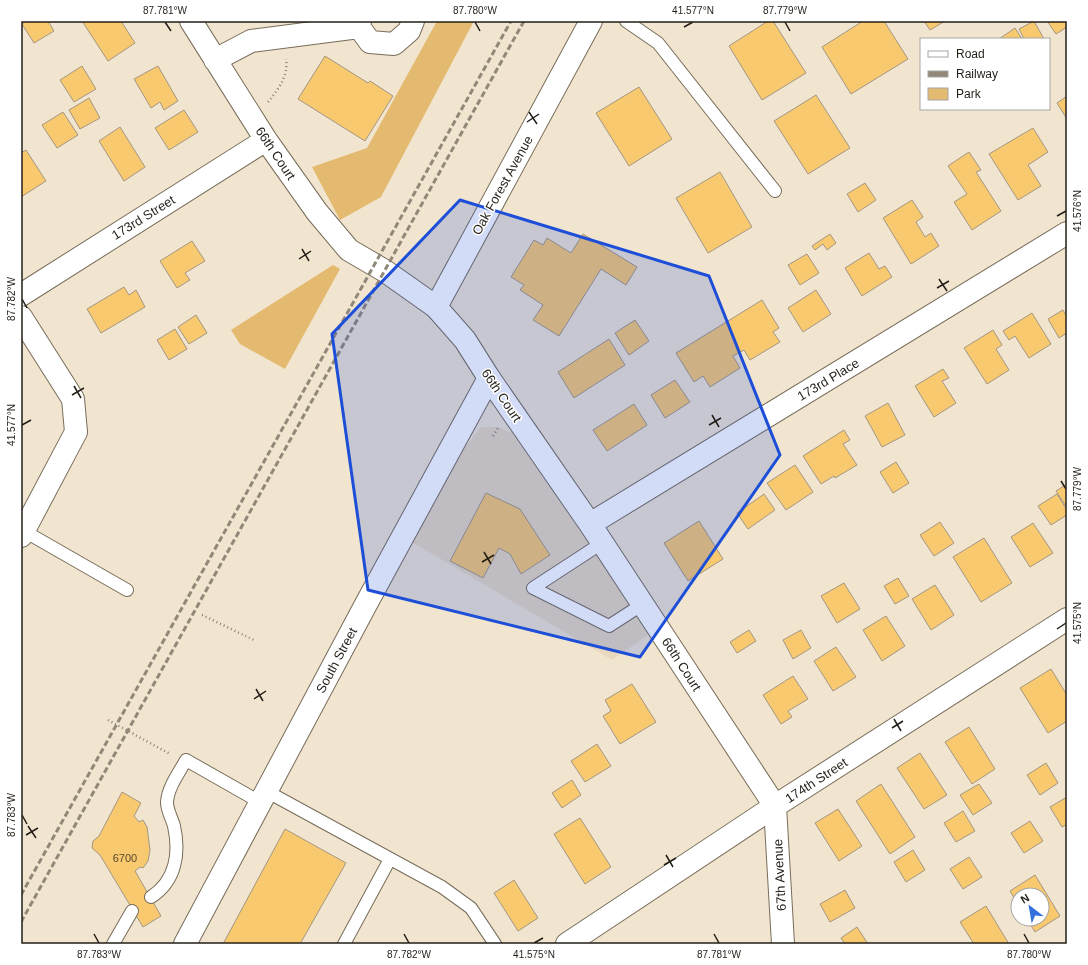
<svg xmlns="http://www.w3.org/2000/svg" width="1088" height="965" viewBox="0 0 1088 965" font-family="Arial,sans-serif">
	<style>
		.built { fill: #e9d9bd }
		.green { fill: #e3ba6f }
		.building { fill: #f9c970; stroke: #a29683 }
		.lines { fill: none; stroke-linecap: round; stroke-linejoin: round }
		.lane-casing { stroke: #776c59; stroke-width: 14 }
		.street-casing { stroke: #776c59; stroke-width: 24 }
		.secondary-casing { stroke: #776c59; stroke-width: 24 }
		.path { stroke: #8b8274; stroke-width: 2.5; stroke-dasharray: 1 3; stroke-linecap: butt }
		.lane { stroke: #fff; stroke-width: 12 }
		.street { stroke: #fff; stroke-width: 22 }
		.secondary { stroke: #fff; stroke-width: 22 }
		.rail { stroke: #91887a; stroke-width: 3; stroke-dasharray: 6 3; stroke-linecap: butt }
		.marked { fill: #1d4ed8; fill-opacity: 0.2; stroke: #1d4ed8; stroke-width: 3; stroke-linejoin: round }
		.ticks { fill: none; stroke: #231e17; stroke-width: 1.5 }
		.labels { text-anchor: middle; stroke-width: 3; stroke-linejoin: round; paint-order: stroke }
		.number-label { font-size: 11px; fill: #58492d }
		.street-label { font-size: 13px; fill: #231e17; stroke: #fff }
		.neatline { fill: none; stroke: #231e17; stroke-width: 1.5 }
		.ticks-label { font-size: 10px; text-anchor: middle; fill: #231e17 }
	</style>
	<rect width="100%" height="100%" fill="#f2e5d0"/>
	<path class="built" d="M481 427H498L512 433 651 633 612 660 412 542 464 449Z"/>
	<path class="green" d="M437 21H474L381 197 340 220 312 167 367 148Z
		M333 265 340 269 285 369 240 344 231 330Z"/>
	<path class="building" d="M26 21H48L54 31 34 43 22 24Z
		M82 21H121L135 43 108 61Z
		M768 21H773L806 73 762 100 729 46Z
		M863 21H884L908 59 851 94 822 47Z
		M924 21H945L930 30Z
		M1034 21 1044 39H1024L1019 29Z
		M1047 21H1067V27L1056 34Z
		M1015 28 1022 39H999Z
		M325 56 368 83 370 81 393 96 365 141 298 99Z
		M82 66 96 89 74 102 60 80Z
		M158 66 178 101 164 110 160 102 151 108 134 79Z
		M639 87 672 139 629 166 596 113Z
		M816 95 850 148 808 174 774 121Z
		M1067 96V119L1057 103Z
		M89 98 100 118 80 129 69 110Z
		M184 110 198 132 169 150 155 128Z
		M63 112 78 135 57 148 42 125Z
		M120 127 145 167 124 181 99 141Z
		M1033 128 1048 152 1028 165 1041 186 1018 200 989 154Z
		M26 150 46 181 21 197V153Z
		M969 152 981 170 976 172 1001 211 972 230 954 202 967 194 948 166Z
		M720 172 752 227 708 253 676 198Z
		M865 183 876 200 858 212 847 194Z
		M912 200 923 217 916 222 925 237 931 233 939 246 911 264 883 218Z
		M583 234 637 267 626 285 601 269 559 336 533 320 543 305 520 290 524 285 511 277 534 240 543 245 547 238 571 253Z
		M830 234 836 243 827 250 823 244 815 250 812 246Z
		M192 241 205 261 185 273 190 280 177 288 160 261Z
		M869 253 879 269 885 266 892 277 862 296 845 268Z
		M807 254 819 273 800 285 788 265Z
		M124 287 129 295 136 290 145 307 101 333 87 309Z
		M816 290 831 314 803 332 788 308Z
		M762 300 779 328 773 332 780 342 750 360 744 350 733 356 740 368 710 387 703 376 694 382 676 353Z
		M1063 310 1067 317V333L1059 338 1048 319Z
		M1032 313 1051 344 1029 358 1015 336 1009 340 1003 331Z
		M196 315 207 333 189 344 178 327Z
		M635 320 649 341 629 355 615 333Z
		M175 329 187 349 169 360 157 340Z
		M993 330 1002 345 996 349 1009 370 987 384 964 348Z
		M609 339 625 365 574 398 558 372Z
		M943 369 949 378 942 381 956 403 934 417 915 386Z
		M675 380 690 402 665 418 651 395Z
		M888 403 905 435 882 447 865 416Z
		M634 404 647 425 607 451 593 430Z
		M844 430 850 440 843 444 857 465 835 478 834 476 821 484 803 456Z
		M896 462 909 483 893 493 880 472Z
		M795 465 813 492 786 510 767 483Z
		M1067 484V508L1056 491Z
		M486 493 520 509 550 555 521 574 510 554 499 548 483 578 450 561Z
		M764 494 775 510 748 529 737 513Z
		M1057 494 1067 510V515L1051 525 1038 506Z
		M699 521 723 559 688 581 664 543Z
		M940 522 954 543 934 556 920 535Z
		M1033 523 1053 553 1030 567 1011 537Z
		M984 538 1012 583 981 602 953 557Z
		M898 578 909 596 895 604 884 586Z
		M844 583 860 609 837 623 821 596Z
		M935 585 954 615 931 630 912 599Z
		M886 616 905 646 882 661 863 630Z
		M749 630 756 641 737 653 730 642Z
		M801 630 811 648 793 659 783 640Z
		M836 647 856 677 833 691 814 661Z
		M1051 669 1067 695V721L1048 733 1020 688Z
		M793 676 808 699 788 711 792 717 781 724 763 695Z
		M632 684 656 722 620 744 603 716 611 711 605 700Z
		M969 727 995 769 972 784 945 742Z
		M597 744 611 766 585 782 571 761Z
		M920 753 947 795 924 809 897 768Z
		M1046 763 1058 783 1040 795 1027 775Z
		M572 780 581 795 562 808 552 793Z
		M881 784 915 837 890 854 856 801Z
		M979 784 992 803 973 815 960 795Z
		M122 792 141 803 134 816 139 822 143 820 147 827 150 850 148 861 143 868 140 867 135 871 161 916 143 927 100 855 92 848 93 841 99 836Z
		M1067 797V824L1062 827 1050 807Z
		M838 809 862 846 839 861 815 823Z
		M963 811 975 831 956 842 944 823Z
		M580 818 611 867 585 884 554 834Z
		M1030 821 1043 841 1024 853 1011 833Z
		M285 829 346 863 300 944H223Z
		M913 850 925 870 906 882 894 862Z
		M969 857 982 877 963 889 950 869Z
		M1035 875 1060 916 1035 932 1027 919H1042V895H1018V904L1010 891Z
		M514 880 538 918 518 931 494 893Z
		M845 890 855 908 830 922 820 904Z
		M986 906 1009 944H974L960 922Z
		M857 927 868 944H845L841 938Z"/>
	<g class="lines">
		<g class="lane-casing">
			<path id="lane" d="M626 21 658 43 775 191
				M24 531 127 590
				M602 543 533 588 609 626 643 604
				M266 791 442 887 471 908 495 944
				M151 897C176 881 180 853 174 826 172 818 167 811 167 802 168 787 179 773 186 760L260 802
				M113 944 132 911
				M344 944 390 859"/>
		</g>
		<g class="street-casing">
			<path id="street" d="M191 21 266 140 317 212 349 250 385 271 436 307
				M360 21 359 27 370 42 394 44 409 31 413 21
				M215 60 251 41 359 27
				M21 295 266 140
				M21 317 73 399 76 432 21 536
				M489 378 590 524 775 806 783 944
				M590 524 1067 233
				M567 944 775 806 1067 619"/>
		</g>
		<g class="secondary-casing">
			<path id="secondary" d="M185 944 365 606 489 378 465 340 436 307 591 21"/>
		</g>
		<path class="path" d="M268 102C278 90 289 75 286 59
			M493 436 498 428
			M202 615 254 640
			M108 720 170 754"/>
		<use href="#lane" class="lane"/>
		<use href="#street" class="street"/>
		<use href="#secondary" class="secondary"/>
		<path class="rail" d="M21 895 511 21
			M21 922 524 21"/>
	</g>
	<path class="marked" d="M460 200 709 276 780 455 640 657 368 590 332 334Z"/>
	<path class="ticks" d="M165 22 171 31M475 22 480 31M785 22 790 31M684 27 693 22M529 112 537 124M527 122 539 114M1057 216 1066 211M302 249 309 261M299 259 311 251M939 279 947 291M937 288 949 281M22 299 27 308M74 386 81 398M72 395 84 388M712 415 719 427M22 425 31 420M709 425 721 418M1061 481 1066 489M484 552 491 564M482 562 494 555M1057 629 1066 623M256 689 263 701M254 699 266 691M894 719 901 731M892 728 903 721M22 815 27 824M28 826 36 838M26 835 38 828M666 855 673 867M664 865 676 858M94 934 99 943M404 934 409 943M714 934 719 943M1024 934 1029 943M534 943 543 938"/>
	<g class="labels">
		<g class="number-label">
			<text x="125" y="862">6700</text>
		</g>
		<g class="street-label">
			<text transform="translate(276 153) rotate(56)" y="5">66th Court</text>
			<text transform="translate(502 185) rotate(-61)" y="5">Oak Forest Avenue</text>
			<text transform="translate(143 217) rotate(-32)" y="5">173rd Street</text>
			<text transform="translate(828 379) rotate(-31)" y="5">173rd Place</text>
			<text transform="translate(502 395) rotate(56)" y="5">66th Court</text>
			<text transform="translate(336 660) rotate(-62)" y="5">South Street</text>
			<text transform="translate(682 664) rotate(57)" y="5">66th Court</text>
			<text transform="translate(816 780) rotate(-33)" y="5">174th Street</text>
			<text transform="translate(779 875) rotate(-93)" y="5">67th Avenue</text>
		</g>
	</g>
	<rect width="1088" height="965" fill="none" stroke="#ffffff" stroke-width="44"/>
	<rect x="920" y="38" width="130" height="72" fill="#ffffff" stroke="#a7a5a2"/>
	<rect x="928" y="51" width="20" height="6" fill="#ffffff" stroke="#a7a5a2"/>
	<text x="956" y="58" font-size="12" fill="#231e17">Road</text>
	<rect x="928" y="71" width="20" height="6" fill="#91887a" stroke="#a7a5a2"/>
	<text x="956" y="78" font-size="12" fill="#231e17">Railway</text>
	<rect x="928" y="88" width="20" height="12" fill="#e3ba6f" stroke="#a7a5a2"/>
	<text x="956" y="98" font-size="12" fill="#231e17">Park</text>
	<g transform="translate(1030 907) rotate(329)"><circle r="19" fill="#ffffff" stroke="#a7a5a2"/>
	<path d="M0-3L7 15L0 10L-7 15Z" fill="#336fdd"/>
	<text y="-6" font-size="11" font-weight="bold" text-anchor="middle" fill="#231e17">N</text>
	</g>
	<rect x="22" y="22" width="1044" height="921" class="neatline"/>
	<g class="ticks-label">
		<text x="165" y="14">87.781°W</text>
		<text x="475" y="14">87.780°W</text>
		<text x="693" y="14">41.577°N</text>
		<text x="785" y="14">87.779°W</text>
		<text transform="translate(1077 211) rotate(-90)" y="4">41.576°N</text>
		<text transform="translate(11 299) rotate(-90)" y="4">87.782°W</text>
		<text transform="translate(11 425) rotate(-90)" y="4">41.577°N</text>
		<text transform="translate(1077 489) rotate(-90)" y="4">87.779°W</text>
		<text transform="translate(1077 623) rotate(-90)" y="4">41.575°N</text>
		<text transform="translate(11 815) rotate(-90)" y="4">87.783°W</text>
		<text x="99" y="958">87.783°W</text>
		<text x="409" y="958">87.782°W</text>
		<text x="534" y="958">41.575°N</text>
		<text x="719" y="958">87.781°W</text>
		<text x="1029" y="958">87.780°W</text>
	</g>
</svg>
